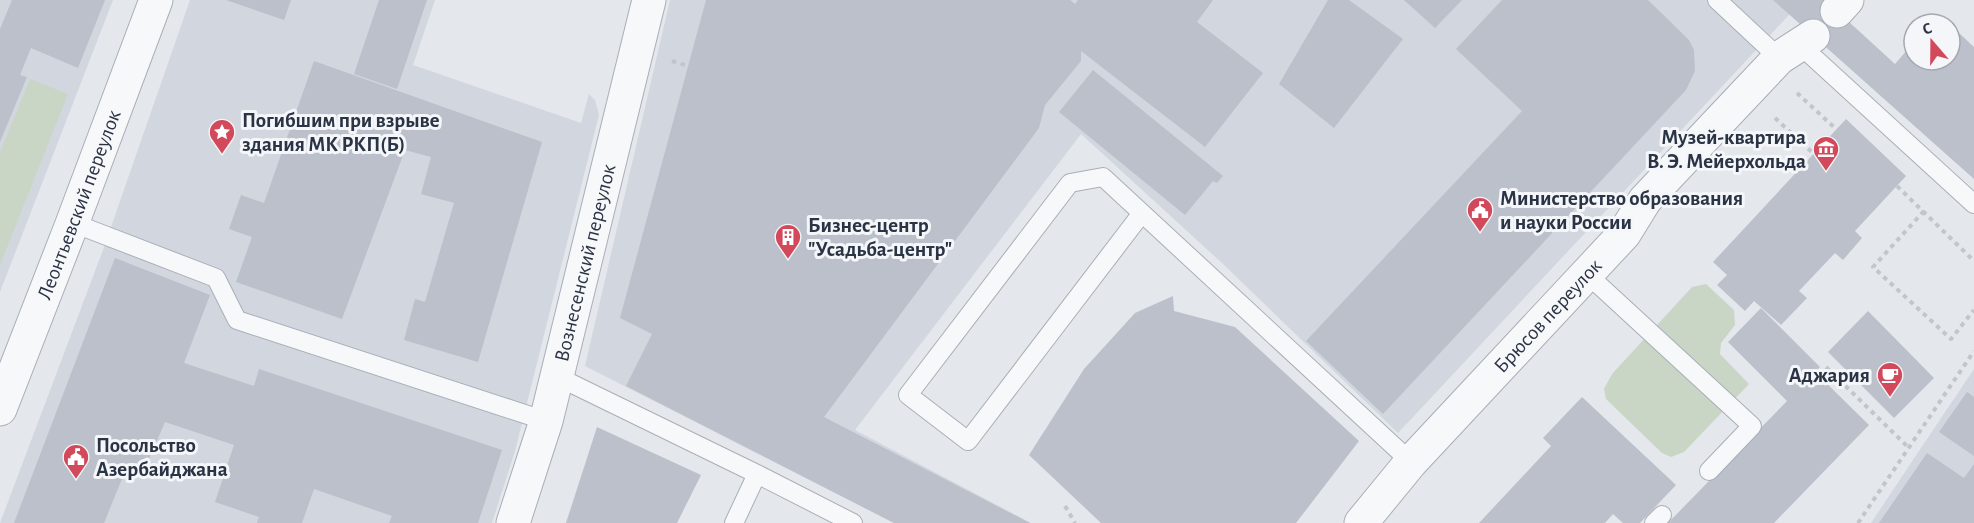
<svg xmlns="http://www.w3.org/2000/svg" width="1974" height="523" viewBox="0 0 1974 523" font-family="'Alegreya Sans',sans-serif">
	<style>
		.built { fill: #d2d6de }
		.green { fill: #c9d6c5 }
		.building { fill: #bbc0ca }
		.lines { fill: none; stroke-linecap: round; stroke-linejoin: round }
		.lane-casing { stroke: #a9aeb7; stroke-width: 20 }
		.street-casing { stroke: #a9aeb7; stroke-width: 35 }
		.path { stroke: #c2c5cb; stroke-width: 4; stroke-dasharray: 4.5 4.5; stroke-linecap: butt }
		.lane { stroke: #f7f8fa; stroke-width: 18 }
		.street { stroke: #f7f8fa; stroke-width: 33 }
		.labels { text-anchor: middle; stroke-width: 6; stroke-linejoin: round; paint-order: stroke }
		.poi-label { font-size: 21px; font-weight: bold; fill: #2b3445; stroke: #f4f6f9; text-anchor: start }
		.street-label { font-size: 21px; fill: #2b3445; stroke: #f4f6f9 }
	</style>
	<rect width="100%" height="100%" fill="#e4e7ec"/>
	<path class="built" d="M0 0H113L0 292Z
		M190 0H435L413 65 581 123 589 94 595 100 599 115 515 451 492 523H0L103 250Z
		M670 0H1803L1398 433 1223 264 1081 134 855 430 1031 523H894L585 366Z
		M1974 369V523H1871L1921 448Z"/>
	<path class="green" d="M30 79 68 94 0 265V152Z
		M1706 284 1734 310 1735 325 1721 343 1720 354 1749 384 1684 452 1671 457 1662 453 1606 399 1604 389 1612 374 1692 287Z"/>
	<path class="building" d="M12 0H105L78 68 31 48 20 75 27 77 0 142V29Z
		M226 0H291L284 20Z
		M379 0H427L397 89 354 74Z
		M706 0H1070L1075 4 1078 0H1213L1197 22 1263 73 1205 147 1081 51V61L1045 105 1039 128 824 417 1030 523H894L626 386 652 334 620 318Z
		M1328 0H1349L1403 39 1334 128 1279 84Z
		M1404 0H1462L1435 28Z
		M1502 0H1648L1689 40 1694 50 1695 71 1686 90 1383 414 1306 341 1522 111 1456 49Z
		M1773 0H1825L1895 64 1914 42V60H1950V33H1959L1974 47V179Z
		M314 61 542 142 478 362 404 340 415 299 425 302 454 203 421 194 431 157 405 150 342 319 236 282 252 237 229 229 241 195 264 203Z
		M1093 70 1223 176 1217 183 1213 181 1185 215 1059 112Z
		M1846 119 1906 176 1855 231 1862 238 1843 260 1835 253 1799 291 1807 298 1781 325 1754 301 1745 311 1717 285 1727 275 1713 262Z
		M115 258 210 295 184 363 254 386 259 369 502 450 478 523H389L392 516 314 489 302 523H257L259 517 215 502 234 445 165 422 142 475 126 469 104 523H14Z
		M1173 296 1174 311 1235 327 1359 441 1296 523H1101L1029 455 1084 369 1135 313Z
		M1761 308 1820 367 1815 372 1869 425 1774 523H1668L1787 401 1728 342Z
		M1868 311 1934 378 1894 418 1828 352Z
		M1967 392 1974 397V456L1939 432Z
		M1582 397 1676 485 1640 523H1623L1613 514 1605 523H1479L1551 446 1543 438Z
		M597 427 701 475 677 523H566Z
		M1927 453 1964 478 1974 464V523H1879Z"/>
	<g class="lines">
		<g class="lane-casing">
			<path id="lane" d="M1717 0 1779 58
				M1800 45 1974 204
				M1142 213 968 441 908 395 1070 183 1103 177 1411 462
				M73 223 216 278 237 320 546 421
				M1587 274 1752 426 1709 471
				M556 376 757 474 853 523
				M734 523 757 474
				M1654 523 1662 515"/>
		</g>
		<g class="street-casing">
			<g id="street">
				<path d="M1837 11 1847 0"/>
				<path id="s1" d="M0 409 72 224 156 0"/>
				<path id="s2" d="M513 523 546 421 649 0"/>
				<path id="s3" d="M1361 523 1411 462 1624 234 1645 200 1779 58 1813 36"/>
			</g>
		</g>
		<path class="path" d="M672 61 688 66
			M1797 93 1836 129
			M1775 118 1814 154
			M1897 186 1974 261
			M1924 211 1873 267 1951 339 1974 310
			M1826 367 1909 448
			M1065 506 1075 523
			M1858 523 1974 351"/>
		<use href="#lane" class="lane"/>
		<use href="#street" class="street"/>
	</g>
	<defs>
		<g id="sight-pin" transform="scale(1.35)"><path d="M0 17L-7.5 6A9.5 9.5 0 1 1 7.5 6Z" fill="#d1495b" stroke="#f4f6f9"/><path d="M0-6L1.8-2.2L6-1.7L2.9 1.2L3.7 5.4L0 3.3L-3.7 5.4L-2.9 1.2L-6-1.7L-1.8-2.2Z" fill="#fff"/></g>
		<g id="museum-pin" transform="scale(1.35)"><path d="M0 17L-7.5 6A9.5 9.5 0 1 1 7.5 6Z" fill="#d1495b" stroke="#f4f6f9"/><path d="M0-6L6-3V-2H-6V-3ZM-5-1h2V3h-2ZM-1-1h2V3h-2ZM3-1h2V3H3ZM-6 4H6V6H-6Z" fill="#fff"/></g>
		<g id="civic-pin" transform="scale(1.35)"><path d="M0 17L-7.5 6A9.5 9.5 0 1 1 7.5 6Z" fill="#d1495b" stroke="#f4f6f9"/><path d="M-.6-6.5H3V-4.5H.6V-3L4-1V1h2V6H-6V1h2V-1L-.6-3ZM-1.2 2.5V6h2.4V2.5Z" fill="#fff"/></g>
		<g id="building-pin" transform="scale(1.35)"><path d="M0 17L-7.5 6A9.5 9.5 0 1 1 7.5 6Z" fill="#d1495b" stroke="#f4f6f9"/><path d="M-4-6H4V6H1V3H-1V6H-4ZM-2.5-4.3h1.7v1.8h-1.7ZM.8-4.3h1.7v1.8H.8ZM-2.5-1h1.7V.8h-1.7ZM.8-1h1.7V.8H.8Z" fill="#fff"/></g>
		<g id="cafe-pin" transform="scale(1.35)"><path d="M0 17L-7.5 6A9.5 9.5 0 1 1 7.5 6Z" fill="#d1495b" stroke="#f4f6f9"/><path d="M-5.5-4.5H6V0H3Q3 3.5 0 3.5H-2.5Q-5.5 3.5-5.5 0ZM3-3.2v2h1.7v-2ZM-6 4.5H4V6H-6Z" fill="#fff"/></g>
	</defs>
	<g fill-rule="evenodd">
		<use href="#sight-pin" x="222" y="132"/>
		<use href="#museum-pin" x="1826" y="149"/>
		<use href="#civic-pin" x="1480" y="210"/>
		<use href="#building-pin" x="788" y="237"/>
		<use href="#cafe-pin" x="1890" y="375"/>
		<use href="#civic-pin" x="76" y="457"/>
	</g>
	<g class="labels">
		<g class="poi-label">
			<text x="242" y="127">Погибшим при взрыве<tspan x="242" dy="24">здания МК РКП(Б)</tspan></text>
			<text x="1806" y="144" text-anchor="end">Музей-квартира<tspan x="1806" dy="24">В. Э. Мейерхольда</tspan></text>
			<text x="1500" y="205">Министерство образования<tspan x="1500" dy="24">и науки России</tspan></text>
			<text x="808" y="232">Бизнес-центр<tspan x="808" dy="24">"Усадьба-центр"</tspan></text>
			<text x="1870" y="382" text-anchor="end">Аджария</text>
			<text x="96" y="452">Посольство<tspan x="96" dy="24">Азербайджана</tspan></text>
		</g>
		<g class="street-label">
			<text dy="7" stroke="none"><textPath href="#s1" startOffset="219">Леонтьевский переулок</textPath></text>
			<text dy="7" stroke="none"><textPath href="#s2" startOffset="270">Вознесенский переулок</textPath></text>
			<text dy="7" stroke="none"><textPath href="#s3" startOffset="279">Брюсов переулок</textPath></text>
		</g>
	</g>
	<g transform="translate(1932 42) rotate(340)"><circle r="28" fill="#f4f6f9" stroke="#a4a8b1" stroke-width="1.5"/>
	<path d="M0-4.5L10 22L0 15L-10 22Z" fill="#d1495b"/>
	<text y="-9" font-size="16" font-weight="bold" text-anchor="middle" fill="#2b3445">С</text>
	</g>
</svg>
